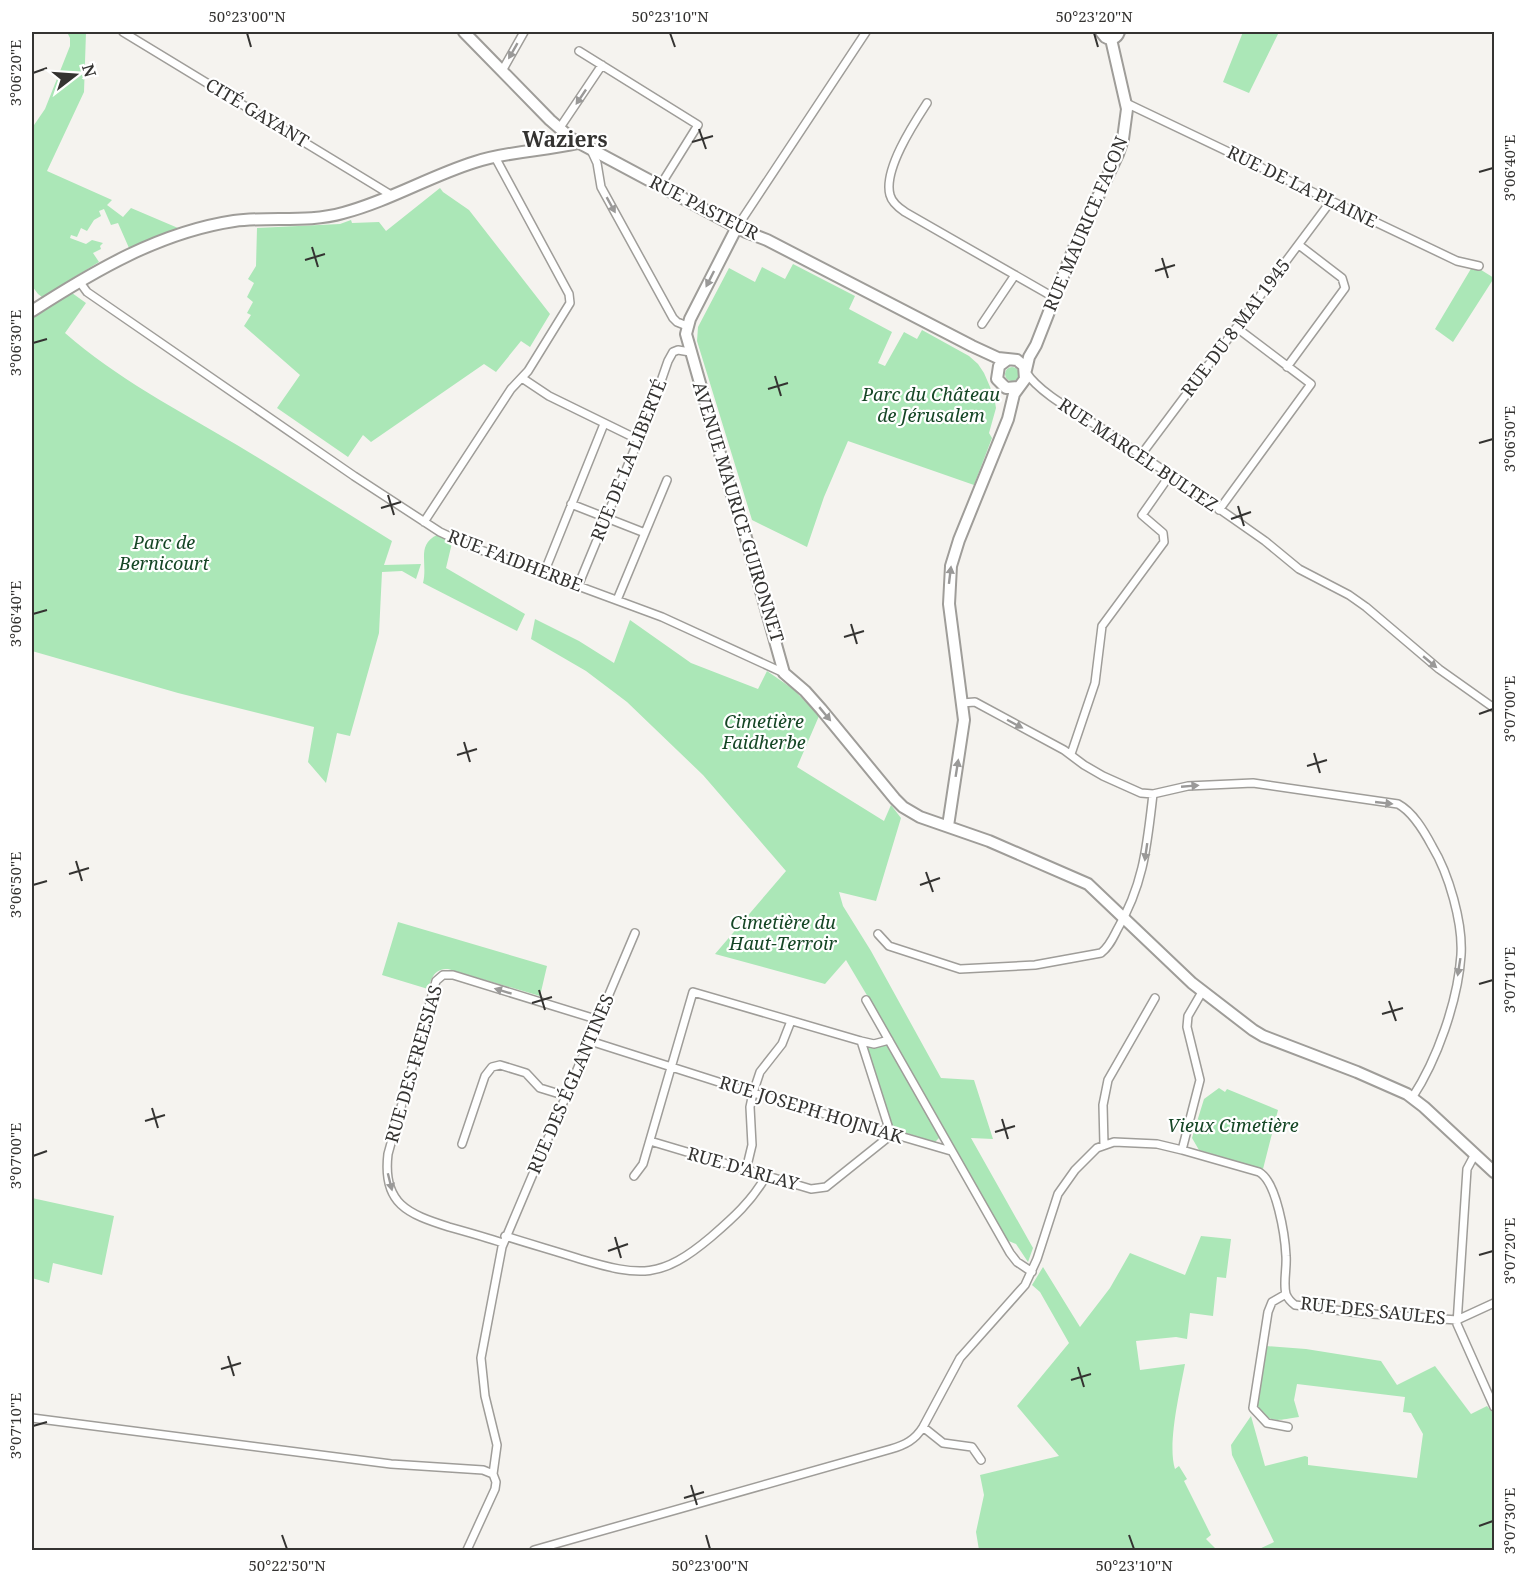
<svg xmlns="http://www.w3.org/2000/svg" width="1526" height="1582" viewBox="0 0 1526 1582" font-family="'Noto Serif',serif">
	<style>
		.green { fill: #abe7b7 }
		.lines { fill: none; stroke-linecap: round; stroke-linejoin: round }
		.street-casing { stroke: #9f9d99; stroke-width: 10 }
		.secondary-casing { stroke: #9f9d99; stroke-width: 14 }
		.street { stroke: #fff; stroke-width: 7 }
		.secondary { stroke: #fff; stroke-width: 10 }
		.oneway { fill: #9a9998 }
		.ticks { fill: none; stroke: #343331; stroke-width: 2 }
		.labels { text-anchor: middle; stroke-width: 4.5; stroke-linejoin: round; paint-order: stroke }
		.street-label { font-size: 18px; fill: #343331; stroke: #fff }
		.park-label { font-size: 18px; font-style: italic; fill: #154625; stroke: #fff }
		.quarter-label { font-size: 21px; font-weight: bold; fill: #343331; stroke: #fff }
		.neatline { fill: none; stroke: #343331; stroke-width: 2 }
		.ticks-label { font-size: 15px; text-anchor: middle; fill: #343331 }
	</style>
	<rect width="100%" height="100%" fill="#f5f3ef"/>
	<path class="green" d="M67 32H86L84 92 47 171 112 200 107 205 123 217 131 208 178 228 129 248 118 223 111 225 104 209 99 211 101 216 94 220 87 231 81 228 77 237 71 235 70 238 86 244 92 240 103 243 100 246 101 249 93 253 99 262 42 297 38 294 32 286V128L45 109 70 46V38Z
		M1243 32H1279L1249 93 1223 82Z
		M440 188 443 192 469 210 550 314 530 347 521 341 496 372 484 364 371 442 363 435 348 457 277 408 300 375 244 326 251 315 247 313 253 302 247 297 254 283 248 279 256 266 257 228 340 224 351 220 352 223 379 222 386 231Z
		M793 264 855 296 849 309 892 332 878 363 885 366 904 332 917 339 922 330 969 356 978 364 984 373 994 396 996 408 989 433 992 438 974 485 848 441 824 497 807 547 752 520 697 341 698 327 729 268 755 282 762 267 785 279Z
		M1472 267 1478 268 1494 278 1453 342 1435 329Z
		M72 293 86 303 65 333C116 378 178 410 237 445 289 476 340 509 392 541L384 565 421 564 416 579 402 571 382 572 379 633 350 736 337 733 326 783 308 762 314 727 178 693 32 651V317Z
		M1005 374a7 7 0 1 1 14 0a7 7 0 1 1-14 0Z
		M437 535 452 543 446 568 525 614 517 631 423 583C428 563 416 545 437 535Z
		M535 619 579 641 614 663 630 620 691 663 758 689 767 671 793 689 819 716 797 767 884 821 891 805 901 818 876 901 839 892 843 906 871 951 941 1078 974 1080 993 1139 971 1138 1033 1248 1028 1262 1016 1244 1006 1240 884 1024 846 960 825 984 715 954 786 871 703 775 627 702 586 671 531 639Z
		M398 922 547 966 540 996 448 969C434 969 432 977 428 989L382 975Z
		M887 1044 940 1137 935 1142 893 1129 867 1046Z
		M1219 1088 1225 1092 1227 1089 1278 1110 1263 1169 1199 1150 1192 1138 1204 1099Z
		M32 1198 114 1216 102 1275 53 1263 49 1283 32 1278Z
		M1201 1236 1231 1239 1226 1278 1217 1277 1213 1316 1190 1313 1187 1339 1176 1337 1136 1341 1140 1370 1185 1364C1180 1391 1167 1444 1175 1469L1179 1466 1187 1479 1184 1481 1211 1535 1206 1539 1217 1550H979L976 1532 984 1495 980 1475 1059 1456 1017 1406 1069 1343 1040 1292 1032 1285 1043 1267 1080 1327 1110 1288 1130 1253 1185 1275Z
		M1265 1346 1306 1349 1381 1361 1397 1385 1435 1366 1471 1414 1487 1406 1494 1414V1550H1257L1274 1542 1232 1455 1231 1445 1251 1416 1265 1466 1305 1456 1308 1457V1465L1417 1478 1423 1434 1411 1413 1403 1412 1405 1397 1297 1384 1294 1400 1299 1417C1276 1420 1272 1425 1256 1406Z"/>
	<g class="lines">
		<g class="street-casing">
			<path id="street" d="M123 32 391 195
				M579 51 698 125 660 186
				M502 71 524 32
				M927 103C914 123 883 170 890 195 892 203 899 208 905 212L1055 298
				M1126 103 1457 261 1479 266
				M559 129 602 65
				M591 150 597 163 601 187 673 318 677 322 687 326
				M737 227 866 32
				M79 281 87 292 354 476 440 532 470 546 662 617 784 673
				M982 324 1015 275
				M1287 367 1345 288 1342 278 1299 245
				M1026 372C1041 396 1086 417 1110 434 1162 469 1214 505 1265 541L1299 569 1349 595 1366 607 1439 669 1494 708
				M522 378 549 396 639 440
				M1141 455 1331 201
				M571 504 645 533
				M1219 510 1311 384 1237 328
				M424 522 511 389 528 371 570 303 569 294 495 157
				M544 573 604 424
				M578 586 652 407 668 361 673 352 678 350 690 352
				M617 600 667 480
				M962 703 975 702 1064 750 1084 765 1103 776 1141 793 1153 794 1188 786 1253 783 1398 804C1413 812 1424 831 1432 846 1449 874 1463 923 1461 955 1458 1001 1437 1060 1412 1098
				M1071 754 1095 683 1102 626 1164 542 1163 533 1142 515 1170 475
				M878 934 889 946 960 969 1035 965 1101 953C1109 947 1113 938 1117 930 1144 884 1147 845 1153 794
				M866 1000 1010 1253 1017 1262 1032 1272
				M590 1041 753 1093 951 1151
				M650 1141 811 1189 826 1187 891 1135 861 1041
				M462 1144 485 1076 492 1067 500 1065 526 1073 540 1088 566 1096
				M1104 1145 1103 1105 1108 1080 1155 998
				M1182 1150 1259 1172C1277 1182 1285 1236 1286 1256 1287 1268 1283 1283 1286 1294 1288 1299 1291 1302 1295 1305L1359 1313 1457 1320 1494 1303
				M1475 1154 1467 1169 1457 1324 1494 1407
				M746 1170 752 1145 750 1107 753 1093 760 1072 782 1044 791 1021
				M634 1176 643 1164 693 992 861 1041 874 1044 889 1040
				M505 1236C530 1244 555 1251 580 1259 641 1277 661 1279 711 1237 733 1218 752 1201 766 1176
				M503 1243C485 1237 467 1232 449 1227 408 1214 382 1204 388 1154L436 981 443 975H453L599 1020
				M1286 1294 1272 1302 1268 1312 1253 1408 1267 1423 1288 1427
				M32 1418 391 1464 483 1470 493 1474
				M923 1427 943 1443 972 1447 981 1460
				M493 1474 497 1445 485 1396 481 1358 502 1247 635 933
				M467 1550 495 1489 496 1482 493 1474
				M534 1550 891 1449C905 1445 915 1440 923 1427L960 1358 1025 1285 1037 1259 1058 1194 1075 1170 1097 1148 1114 1142 1157 1144 1182 1150 1200 1080 1187 1027 1188 1016 1202 992"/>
		</g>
		<g class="secondary-casing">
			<path id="secondary" d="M464 32 550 120 572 139 746 232 767 240 972 346 998 358 1017 360 1024 366 1025 379 1014 394 1008 419 959 540 951 566 949 604 964 720 948 826
				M1101 32 1105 37C1111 41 1117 38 1119 32
				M737 227 690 319 686 334 731 492 743 527 784 673 805 691 821 709 895 799 903 807 920 817 989 841 1088 884 1192 983 1253 1030 1263 1036 1357 1072 1407 1094 1424 1107 1494 1172
				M32 311C94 271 160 232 234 221 270 216 308 223 343 213 389 201 430 176 475 162 508 151 544 151 578 143
				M1007 360 999 366 997 379 1006 388 1018 387
				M1026 370 1029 357 1036 345 1074 248 1118 154 1123 139 1127 109 1111 39"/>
		</g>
		<use href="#street" class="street"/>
		<use href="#secondary" class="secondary"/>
	</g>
	<defs><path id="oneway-solid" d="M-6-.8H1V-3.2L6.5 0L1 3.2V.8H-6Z" transform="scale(1.5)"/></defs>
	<g class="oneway">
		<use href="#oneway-solid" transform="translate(513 51) rotate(120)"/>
		<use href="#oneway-solid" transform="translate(581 97) rotate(124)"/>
		<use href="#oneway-solid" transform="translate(611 205) rotate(61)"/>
		<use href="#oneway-solid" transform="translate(710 279) rotate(117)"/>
		<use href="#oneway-solid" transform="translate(950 575) rotate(-83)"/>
		<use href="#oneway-solid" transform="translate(1430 662) rotate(40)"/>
		<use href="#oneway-solid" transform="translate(825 714) rotate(50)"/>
		<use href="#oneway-solid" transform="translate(1015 724) rotate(28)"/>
		<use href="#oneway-solid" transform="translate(957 768) rotate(-81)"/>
		<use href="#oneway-solid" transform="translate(1190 786) rotate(-5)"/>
		<use href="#oneway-solid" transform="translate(1384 803) rotate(6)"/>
		<use href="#oneway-solid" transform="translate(1146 852) rotate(98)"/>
		<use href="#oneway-solid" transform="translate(1459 967) rotate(99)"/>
		<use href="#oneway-solid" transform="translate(503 991) rotate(-163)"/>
		<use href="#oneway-solid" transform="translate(390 1182) rotate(76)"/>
	</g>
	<path class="ticks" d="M247 33 251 47M670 33 675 47M1094 33 1098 47M33 73 47 68M699 129 706 149M692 142 713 136M1479 172 1493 168M312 247 318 267M1162 258 1168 278M305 260 325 254M1155 271 1175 265M33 343 47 339M775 376 781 396M768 389 788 383M1479 443 1493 439M388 495 394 515M1238 506 1244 526M381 508 401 502M1231 519 1251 512M33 614 47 610M851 624 857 644M844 637 864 631M1479 714 1493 709M464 742 470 762M1314 753 1320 773M457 755 477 749M1307 766 1327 760M76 861 82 881M926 872 933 892M69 874 89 868M33 885 47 881M920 885 940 878M1479 984 1493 980M539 990 545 1010M1389 1001 1396 1021M532 1003 552 997M1382 1014 1403 1008M152 1108 158 1128M1002 1119 1008 1139M145 1121 165 1115M995 1132 1015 1126M33 1156 47 1151M615 1237 621 1258M608 1251 628 1244M1479 1255 1493 1251M228 1356 234 1376M1078 1367 1084 1387M221 1369 241 1363M1071 1380 1091 1374M33 1426 47 1422M691 1485 697 1505M684 1498 704 1492M1479 1526 1493 1521M282 1535 287 1549M706 1535 710 1549M1129 1535 1134 1549"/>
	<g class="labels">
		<g class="street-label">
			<text transform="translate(257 113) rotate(31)" y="6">CITÉ GAYANT</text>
			<text transform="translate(1302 187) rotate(26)" y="6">RUE DE LA PLAINE</text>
			<text transform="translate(704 208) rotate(27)" y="6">RUE PASTEUR</text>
			<text transform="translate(1086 224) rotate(-67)" y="6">RUE MAURICE FACON</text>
			<text transform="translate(1236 328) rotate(-53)" y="6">RUE DU 8 MAI 1945</text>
			<text transform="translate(1138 455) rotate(34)" y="6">RUE MARCEL BULTEZ</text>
			<text transform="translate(629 460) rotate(-68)" y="6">RUE DE LA LIBERTÉ</text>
			<text transform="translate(738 512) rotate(73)" y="6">AVENUE MAURICE GUIRONNET</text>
			<text transform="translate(515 561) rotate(21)" y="6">RUE FAIDHERBE</text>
			<text transform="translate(414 1064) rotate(-74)" y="6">RUE DES FREESIAS</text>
			<text transform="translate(571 1084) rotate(-67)" y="6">RUE DES ÉGLANTINES</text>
			<text transform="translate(811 1110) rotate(17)" y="6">RUE JOSEPH HOJNIAK</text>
			<text transform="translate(743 1169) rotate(16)" y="6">RUE D'ARLAY</text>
			<text transform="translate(1373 1311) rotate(6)" y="6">RUE DES SAULES</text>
		</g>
		<g class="park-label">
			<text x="931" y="401">Parc du Château<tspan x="931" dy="21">de Jérusalem</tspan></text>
			<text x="164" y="549">Parc de<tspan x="164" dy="21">Bernicourt</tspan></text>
			<text x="764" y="728">Cimetière<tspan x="764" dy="21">Faidherbe</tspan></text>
			<text x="783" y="929">Cimetière du<tspan x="783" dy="21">Haut-Terroir</tspan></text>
			<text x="1233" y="1132">Vieux Cimetière</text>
		</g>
		<g class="quarter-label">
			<text x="565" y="147">Waziers</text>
		</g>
	</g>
	<rect width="1526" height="1582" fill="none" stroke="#ffffff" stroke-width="66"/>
	<g transform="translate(75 75) rotate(73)" stroke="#ffffff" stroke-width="4.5" paint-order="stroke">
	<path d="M0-4.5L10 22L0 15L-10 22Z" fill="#343331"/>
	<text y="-9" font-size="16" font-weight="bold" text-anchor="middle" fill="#343331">N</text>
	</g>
	<rect x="33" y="33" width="1460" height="1516" class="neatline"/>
	<g class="ticks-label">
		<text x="247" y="22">50°23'00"N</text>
		<text x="670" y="22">50°23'10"N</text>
		<text x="1094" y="22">50°23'20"N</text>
		<text transform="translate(16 73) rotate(-90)" y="5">3°06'20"E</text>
		<text transform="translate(1510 168) rotate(-90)" y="5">3°06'40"E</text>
		<text transform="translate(16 343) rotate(-90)" y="5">3°06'30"E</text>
		<text transform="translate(1510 439) rotate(-90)" y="5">3°06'50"E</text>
		<text transform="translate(16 614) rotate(-90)" y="5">3°06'40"E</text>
		<text transform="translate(1510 709) rotate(-90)" y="5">3°07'00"E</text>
		<text transform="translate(16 885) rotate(-90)" y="5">3°06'50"E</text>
		<text transform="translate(1510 980) rotate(-90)" y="5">3°07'10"E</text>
		<text transform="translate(16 1156) rotate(-90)" y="5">3°07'00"E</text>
		<text transform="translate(1510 1251) rotate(-90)" y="5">3°07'20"E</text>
		<text transform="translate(16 1426) rotate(-90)" y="5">3°07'10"E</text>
		<text transform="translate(1510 1521) rotate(-90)" y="5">3°07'30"E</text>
		<text x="287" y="1571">50°22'50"N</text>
		<text x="710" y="1571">50°23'00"N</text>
		<text x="1134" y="1571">50°23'10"N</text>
	</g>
</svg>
